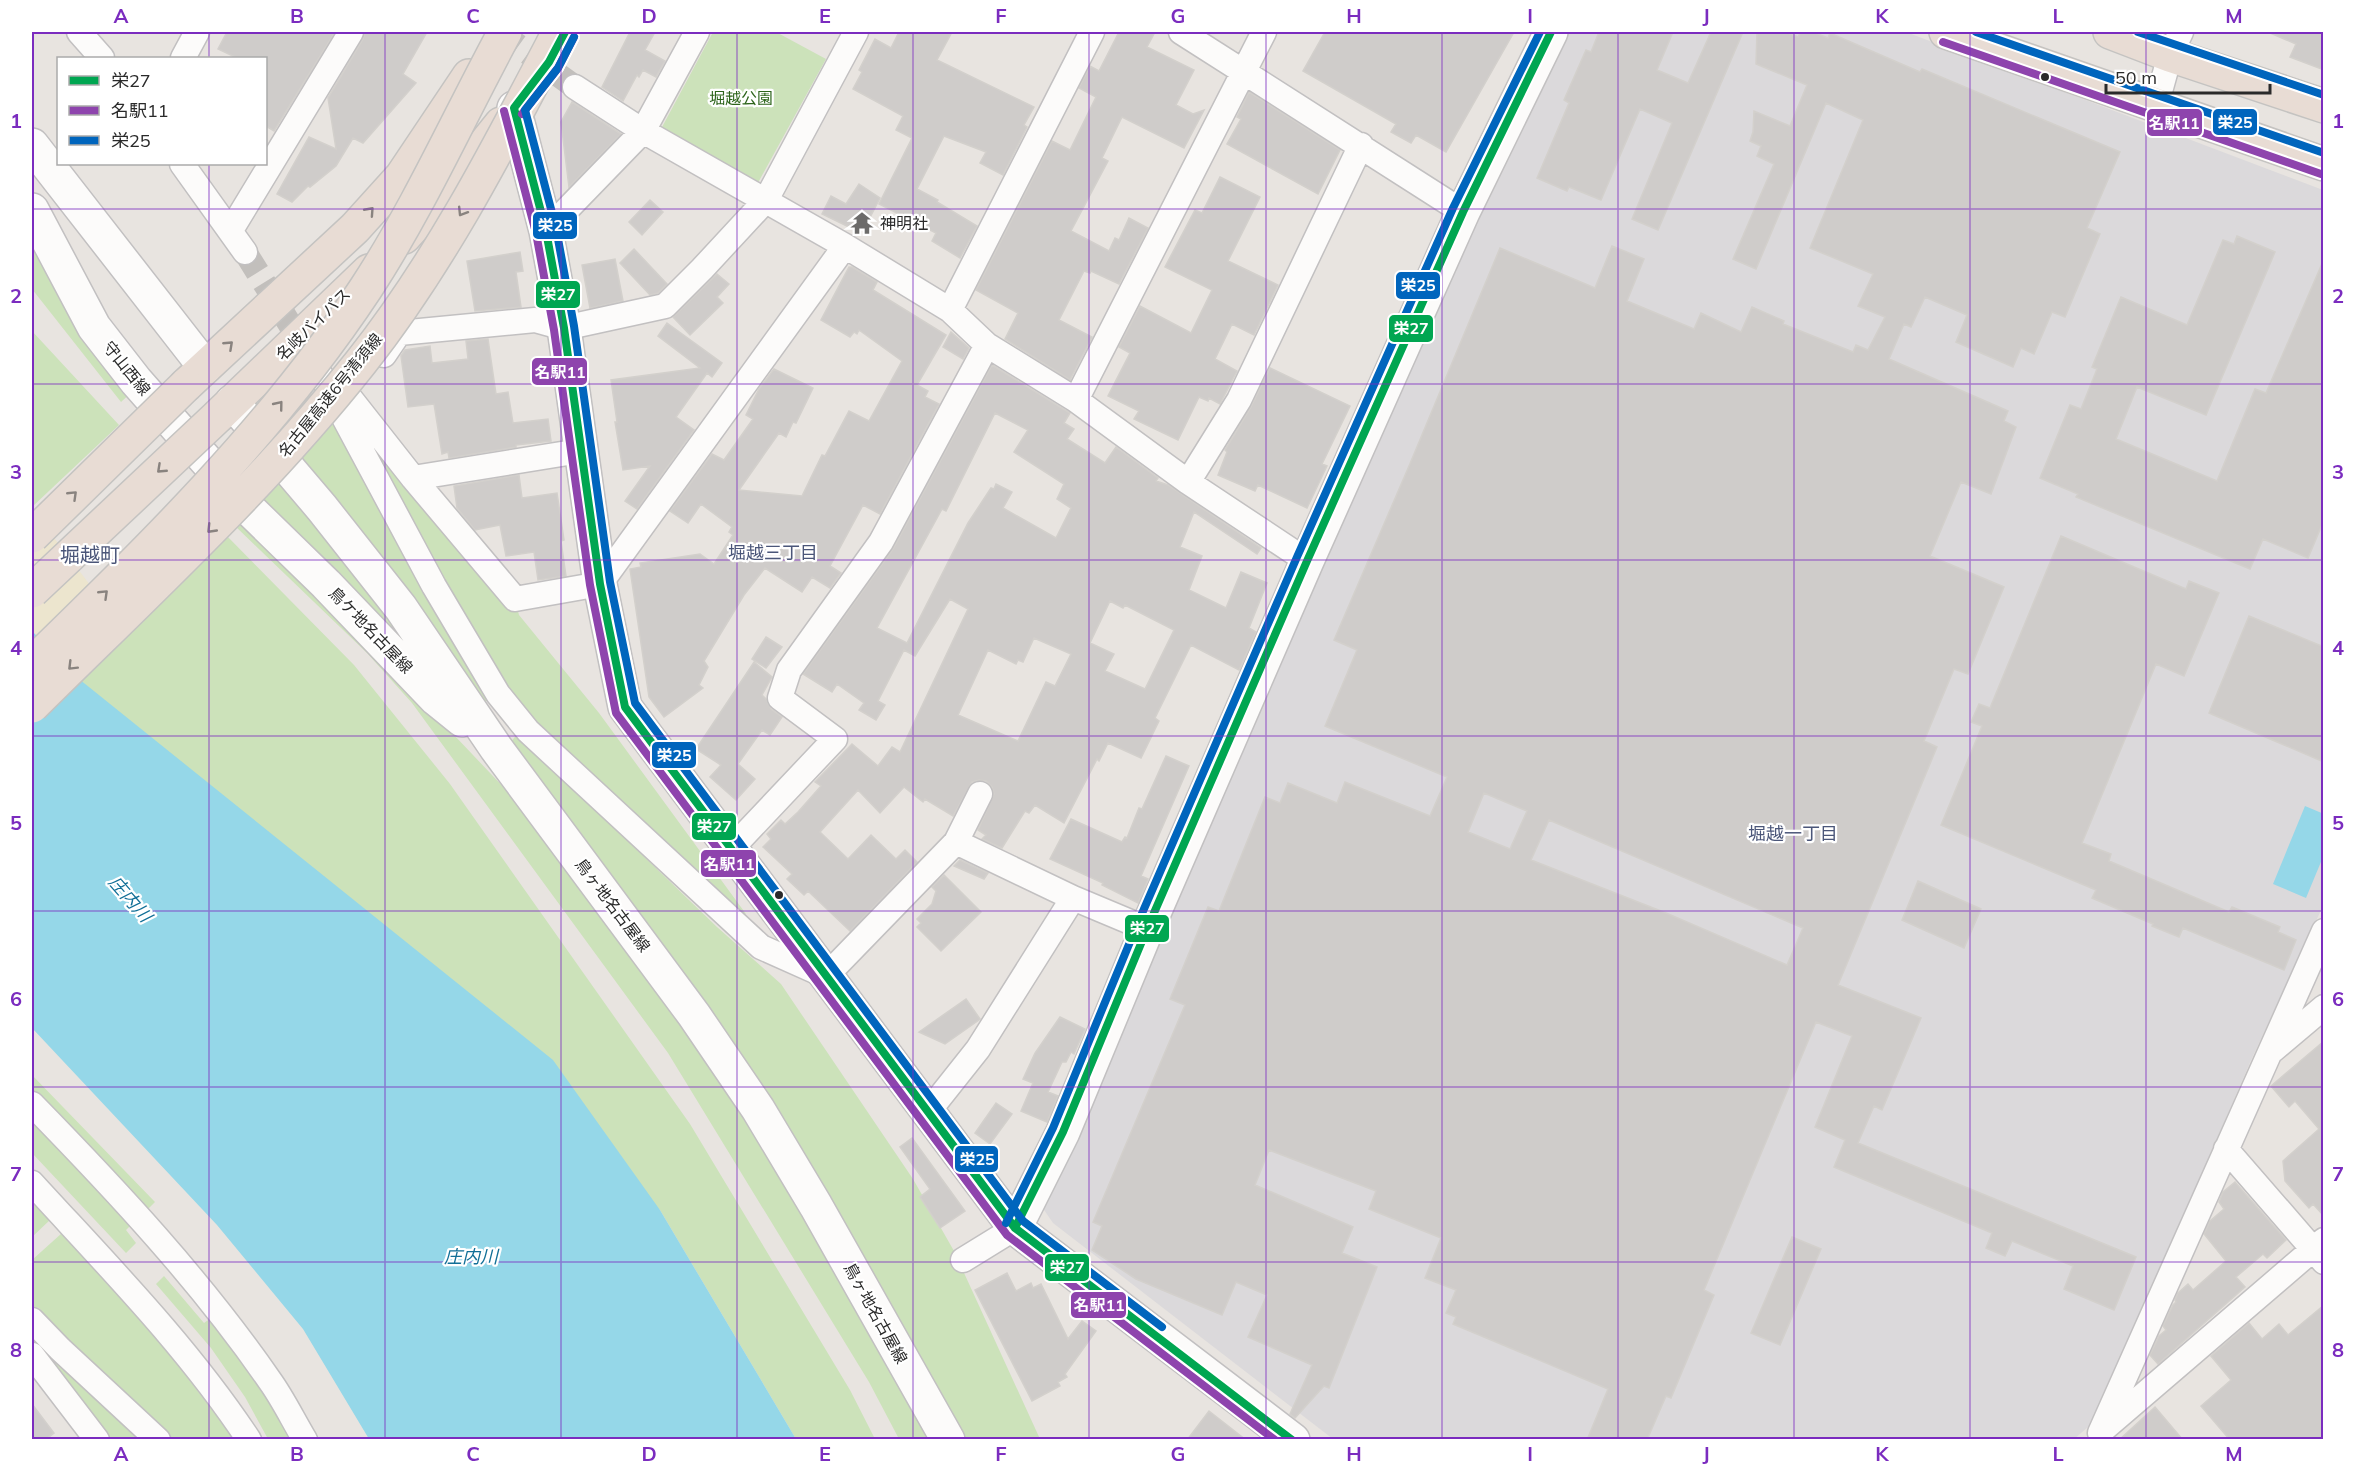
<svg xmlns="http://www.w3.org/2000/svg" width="2355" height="1471" viewBox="0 0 2355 1471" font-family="Mulish,'Noto Sans JP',sans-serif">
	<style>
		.industrial { fill: #dbd9db }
		.green { fill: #cce2ba }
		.sand { fill: #ece5ce }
		.water { fill: #95d7e8 }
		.building { fill: #cfccca; stroke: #d3d0cc; stroke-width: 1.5; fill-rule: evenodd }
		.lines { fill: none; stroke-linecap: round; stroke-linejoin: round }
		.street-tunnel { stroke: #c2bfbc; stroke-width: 24; stroke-dasharray: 24 12; stroke-linecap: butt }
		.street-casing { stroke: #c2c0c1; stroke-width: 27 }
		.secondary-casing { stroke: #c2c0c1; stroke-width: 36 }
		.highway-casing { stroke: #c4c3c1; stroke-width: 36 }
		.street { stroke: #fcfbfa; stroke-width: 24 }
		.secondary { stroke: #fcfbfa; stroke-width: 33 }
		.highway { stroke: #e8dcd4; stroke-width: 33 }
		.highway-bridge-casing { stroke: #c4c3c1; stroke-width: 36; stroke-linecap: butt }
		.highway-bridge { stroke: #e8dcd4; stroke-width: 33 }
		.bus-1-casing { stroke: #fff; stroke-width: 12 }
		.bus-2-casing { stroke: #fff; stroke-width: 12 }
		.bus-3-casing { stroke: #fff; stroke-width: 12 }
		.bus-1 { stroke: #00a651; stroke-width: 8 }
		.bus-2 { stroke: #8e44ad; stroke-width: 8 }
		.bus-3 { stroke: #0065bd; stroke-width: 8 }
		.oneway { stroke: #89837f }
		.grid { fill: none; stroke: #7b2cbf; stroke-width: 1.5; stroke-opacity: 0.55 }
		.bus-dot { fill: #2a2a2a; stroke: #fff; stroke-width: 2 }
		.labels { text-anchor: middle; stroke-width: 4.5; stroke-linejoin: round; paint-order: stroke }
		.park-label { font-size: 16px; fill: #2e651c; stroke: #fff }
		.poi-label { font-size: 16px; fill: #2a2a2a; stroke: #fff; text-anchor: start }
		.street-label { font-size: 16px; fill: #2a2a2a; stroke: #fff }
		.neighbourhood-label { font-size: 18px; fill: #4b5679; stroke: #fff }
		.water-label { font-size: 18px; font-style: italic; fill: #116f97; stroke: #fff }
		.quarter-label { font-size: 20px; fill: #4b5679; stroke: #fff }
		.line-badge { stroke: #fff; stroke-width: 2 }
		.badge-label { font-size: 16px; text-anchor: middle; font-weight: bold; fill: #fff }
		.neatline { fill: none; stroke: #7b2cbf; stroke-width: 2 }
		.grid-label { font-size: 20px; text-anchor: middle; font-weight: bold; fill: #7b2cbf }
	</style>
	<rect width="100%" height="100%" fill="#e8e4e0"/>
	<path class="industrial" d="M1565 32H1906L2323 190V906L2252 1058 2094 1422 2074 1439H1333L1053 1223 1042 1207 1474 220Z"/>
	<path class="green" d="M713 32H776L826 59 754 190 661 129Z
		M32 232 133 391 121 402 32 289Z
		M32 331 119 425 32 507Z
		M334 400 515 599 519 615 599 713 746 914 736 911 498 694 470 711 417 696 566 853 748 1116 933 1439H899L869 1382 668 1053 412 703 367 653 233 524Z
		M224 533 354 665 450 784 690 1124 850 1390 875 1439H796L660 1210 79 679Z
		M517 734 717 927 781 984 913 1179 954 1251 1040 1439H957L511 742Z
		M32 1075 155 1202 142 1215 32 1099Z
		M32 1109 136 1220 126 1230 136 1243 126 1253 32 1153Z
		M32 1200 50 1220 32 1237Z
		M62 1233 150 1328 234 1439H172L66 1341 39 1308 32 1306V1260Z
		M164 1276 204 1323 215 1315 298 1439H268L245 1397 211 1348 156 1284Z
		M47 1355 142 1439H112L46 1356Z"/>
	<path class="sand" d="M32 509 126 632 79 679 32 631Z"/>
	<path class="water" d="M32 631 79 679 553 1060 660 1210 796 1439H369L303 1329 217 1225 32 1028Z
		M2305 806 2324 814 2323 857 2306 898 2273 884Z"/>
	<path class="building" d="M227 32H335L274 131 266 126V58H237L218 49Z
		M365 32H427L403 74 416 83 363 143 353 138 336 166 310 187 308 186 292 202 277 194 309 137 336 149 328 98 363 39Z
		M630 32H655L645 50 665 61 656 77 643 70 639 77 637 75 623 101 602 87Z
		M899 32H952L937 60 1034 107 1024 125 1027 127 1003 175 980 163 986 152 944 136 917 189 938 200 937 202 977 226 960 258 932 241 936 233 879 204 912 138 896 130 903 116 853 89 862 72 859 70 875 39 891 48Z
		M1119 32H1155L1147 47 1194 70 1176 105 1193 114 1204 110 1184 148 1122 117 1102 158 1108 161 1071 231 1109 251 1115 238 1119 240 1129 218 1148 228 1119 284 1091 271 1090 273 1084 271 1059 320 1092 337 1070 380 1005 339 1018 313 976 290 1052 141 1070 150 1096 97 1079 88 1090 66 1099 71Z
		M1325 32H1514L1446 152 1416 135 1411 143 1391 132 1396 124 1303 71Z
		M1599 32H1673L1657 70 1688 83 1711 32H1743L1658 230 1632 219 1672 123 1640 109 1601 200 1569 187 1567 191 1537 178 1569 103 1564 100 1586 50 1591 52Z
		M1757 32H1786L1798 37 1801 32H1813L1828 38 1830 33 1920 72 1922 69 2120 152 2087 228 2100 234 2065 317 2052 312 2034 354 2021 348 2013 367 1956 342 1967 315 1925 297 1911 327 1904 324 1889 359 2008 411 2004 421 2016 427 1991 494 1961 482 1930 556 2004 587 1968 674 1954 669 1924 741 1937 747 1838 985 1921 1018 1882 1110 1874 1106 1858 1143 2136 1257 2114 1310 2064 1289 2073 1266 2012 1241 2005 1256 1986 1248 1992 1233 1834 1167 1845 1140 1815 1127 1852 1036 1816 1022 1704 1290 1714 1295 1671 1398 1666 1396 1647 1440H1587L1608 1389 1453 1324 1456 1317 1446 1313 1456 1290 1425 1278 1441 1238 1369 1209 1376 1191 1269 1150 1255 1185 1353 1227 1342 1253 1377 1267 1329 1388 1324 1386 1295 1418 1290 1414 1312 1365 1248 1337 1267 1295 1236 1282 1222 1315 1136 1279 1092 1250 1102 1226 1093 1222 1185 1005 1170 999 1208 907 1219 911 1265 797 1280 803 1288 783 1337 803 1345 782 1430 816 1447 777 1325 726 1357 650 1334 640 1409 466 1500 248 1595 288 1612 246 1644 259 1627 301 1694 329 1701 313 1741 332 1752 307 1784 321 1783 324 1853 352 1856 345 1868 350 1885 317 1858 306 1873 274 1810 248 1863 120 1826 103 1756 269 1733 259 1774 164 1757 156 1761 146 1750 141 1753 132 1754 111 1790 126 1807 85 1756 64ZM1484 793 1527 811 1510 849 1468 832ZM1549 820 1803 928 1787 965 1666 913 1531 860Z
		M2268 32H2324V70L2290 57 2296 44Z
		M1249 92 1340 150 1318 194 1227 144 1241 119 1237 117Z
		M572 102 621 134 569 187 561 122Z
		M1220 177 1260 197 1228 261 1278 285 1254 335 1232 324 1215 359 1237 371 1220 404 1209 398 1208 401 1199 397 1178 440 1134 419 1139 411 1108 396 1130 353 1119 347 1140 306 1191 333 1212 290 1165 267 1195 210 1202 213Z
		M859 184 880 198 864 229 857 226 855 230 822 214 831 196 846 204Z
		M650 200 663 212 642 235 629 222Z
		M2237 236 2275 252 2206 415 2137 387 2116 439 2217 481 2255 389 2266 393 2324 259V520L2308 558 2263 539 2250 569 2076 497 2078 494 2040 478 2070 405 2081 409 2097 369 2092 367 2121 297 2187 325 2223 240 2234 244Z
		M634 249 667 284 658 293 650 295 620 263Z
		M520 252 523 271 516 272 521 307 475 311 467 261Z
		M615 259 623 301 590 308 582 265Z
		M849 267H852L877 282 873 290 946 335 917 385 928 391 925 397 939 404 880 514 863 505 830 566 841 573 830 588 812 577 802 592 765 568 744 595 704 661 708 667 699 685 703 688 664 717 649 697 630 569 641 567 640 563 700 554 714 564 733 535 729 532 732 527 701 504 688 523 670 511 712 454 724 460 753 419 746 415 759 389 774 369 813 388 796 423 793 422 786 437 779 433 739 490 802 496 822 455 825 456 849 411 869 421 902 361 859 330 857 334 854 332 850 337 821 320Z
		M717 274 729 284 717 297 723 303 690 335 673 317Z
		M667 323 722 363 712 377 707 373 676 417 694 430 637 509 625 501 650 466 623 470 615 422H617L611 380 700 368 658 336Z
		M951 332 969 348 963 359 943 347Z
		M488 339 496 394 508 392 513 423 548 419 551 441 516 445V447L449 458 448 452 442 454 434 404 408 407 401 356 405 350 430 346 432 363 468 359 466 341Z
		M992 365 1070 413 1064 423 1074 429 1067 439 1105 463 1116 447 1158 478 1156 481 1168 485 1261 548 1257 554 1194 512 1180 547 1202 556 1189 590 1226 608 1241 572 1267 583 1249 628 1256 632 1239 670 1191 645 1155 718 1159 721 1141 758 1108 743 1099 761 1097 759 1064 823 1035 805 1029 813 1025 811 1002 848 982 839 986 835 978 830 994 794 992 787 986 781 979 780 972 782 953 816 925 799 923 802 904 787 880 813 858 790 820 832 848 859 871 835 896 859 905 850 917 862 850 931 808 891 804 895 787 879 792 874 763 847 771 839 767 834 781 820 785 824 798 812 821 786 815 782 852 744 878 766 892 747 900 752 968 609 950 599 915 656 904 650 878 701 885 705 876 720 859 710 864 703 837 684 832 692 803 674 893 549ZM995 413 1028 430 1014 452 1064 484 1057 499 1071 508 1056 538 1003 508 1012 492 996 484 994 489 991 488 968 523 907 643 877 628 942 509 946 511ZM1110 601 1123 608 1125 605 1174 630 1145 689 1105 671 1114 654 1090 643ZM1034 638 1071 654 1055 686 1046 682 1018 741 958 715 988 650 1016 664 1018 660 1023 662Z
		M1270 368 1350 406 1322 464 1327 466 1307 508 1258 485 1255 491 1218 475 1227 452 1225 450 1251 407Z
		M519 475 522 498 557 493 564 540 561 541 566 576 538 580 534 552 506 556 500 525 475 530 457 508 454 486Z
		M2061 536 2186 589 2189 581 2219 593 2184 676 2156 664 2082 843 2111 854 2109 861 2229 912 2232 907 2280 927 2278 932 2296 940 2284 970 2183 928 2179 937 2152 926 2153 924 2092 898 2096 890 1941 825 1982 726 1971 722 1979 704 1990 708Z
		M2249 616 2324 647V762L2209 713Z
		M766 637 782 647 766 668 752 659Z
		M754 662 772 677 762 695 766 699 771 709 782 717 770 735 762 730 738 764 755 779 736 800 710 777 721 765 696 749Z
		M1166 756 1189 766 1141 876 1148 879 1138 903 1102 885 1103 883 1050 859 1071 819 1122 842 1125 837 1127 838 1139 808 1142 809Z
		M960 860 988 873 984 879 954 866Z
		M944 875 981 912 941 951 917 927 921 923 917 919 932 904 936 891 932 887Z
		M1918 881 1981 909 1964 948 1902 920Z
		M966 999 980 1019 979 1020 945 1044 919 1032Z
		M1060 1017 1085 1029 1074 1054 1071 1052 1066 1062H1062L1048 1092 1058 1096 1047 1122 1021 1111 1033 1083 1023 1079 1035 1053Z
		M2324 1041V1216L2313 1204 2309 1208 2285 1181 2283 1161 2319 1129 2295 1101 2289 1107 2271 1086Z
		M996 1103 1012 1114 990 1144 975 1133Z
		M912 1138 965 1211 940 1228 920 1197 930 1189 900 1147Z
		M2235 1182 2286 1240 2267 1258 2263 1254 2236 1277 2245 1287 2158 1364 2150 1355 2159 1336 2166 1330 2163 1326 2173 1305 2176 1302 2175 1300 2178 1293 2188 1284 2193 1290 2226 1261 2204 1234 2210 1221 2224 1209 2219 1202 2223 1192Z
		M1792 1237 1821 1249 1780 1345 1751 1333Z
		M1007 1273 1016 1291 1031 1283 1033 1288 1041 1284 1068 1339 1082 1321 1096 1331 1065 1374 1067 1377 1058 1382 1060 1386 1032 1401 975 1290Z
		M2324 1305V1440H2230L2201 1406 2231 1380 2211 1356 2249 1323 2262 1339 2279 1324 2288 1335Z
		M32 1404 54 1433 45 1440H32Z
		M2155 1407 2183 1440H2119Z
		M1209 1411 1246 1440H1187Z"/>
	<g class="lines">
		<path class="street-tunnel" d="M499 32 575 87
			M245 252 307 352"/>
		<g class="street-casing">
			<path id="street" d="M79 32 102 58
				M1181 32 1463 212
				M183 58 197 32
				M575 87 643 131 845 246 950 310 987 345 1076 400 1188 482 1307 561
				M2156 106 2170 55 2181 32
				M182 164 245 252
				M231 230 351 32
				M546 231 643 131 697 32
				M950 310 1092 32
				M307 352 326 384 434 586 498 694 528 731 761 947 826 976 956 842 980 794
				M384 355 399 333 535 320 564 328 665 306 702 269 766 200 856 32
				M334 400 350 398 413 478 515 599 600 584 845 246
				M1076 400 1264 32
				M413 478 580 451
				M1188 482 1239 400 1361 145
				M956 842 1073 898 1147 929
				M731 849 835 739 780 698 789 670 881 542 987 345
				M2273 1050 2324 1007
				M32 1104C116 1190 201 1281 270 1381 283 1399 293 1420 305 1440
				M928 1112 978 1049 1073 898
				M2226 1149 2324 1262
				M32 1183C107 1265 187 1346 249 1440
				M963 1260 1015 1228
				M32 1320 60 1349 158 1440
				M32 1355 97 1440
				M2105 1428 2324 1240
				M2100 1433 2324 931"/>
		</g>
		<g class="secondary-casing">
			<path id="secondary" d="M514 108 546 231 564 328 600 584 625 707 1015 1228 1293 1440
				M32 145 205 367
				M32 210 94 327 136 381 248 508 326 584 436 699 462 720
				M232 402 322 508 401 608 496 748 694 1015 758 1109 816 1206 948 1440
				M1015 1228 1063 1132 1147 929 1307 561 1463 212 1551 32"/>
		</g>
		<g class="highway-casing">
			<path id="highway" d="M1946 32 2324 164
				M2110 32 2170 55 2324 106
				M404 237 460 175 501 124
				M186 385 355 228 402 176 469 76
				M219 415 369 271"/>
		</g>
		<use href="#street" class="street"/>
		<use href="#secondary" class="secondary"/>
		<use href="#highway" class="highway"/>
		<g class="highway-bridge-casing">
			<path id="highway-bridge" d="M32 536 186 385
				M32 591 219 415
				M32 664C152 547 273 429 366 288 419 207 459 117 505 32
				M32 706C144 595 262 487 361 362 441 261 500 145 559 32"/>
		</g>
		<use href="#highway-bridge" class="highway-bridge"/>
		<g class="bus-1-casing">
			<path id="bus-1" d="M565 32 549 62 514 108 546 231 564 328 600 584 625 707 1015 1228 1292 1440
				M1015 1228 1063 1132 1147 929 1307 561 1463 212 1551 32"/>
		</g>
		<g class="bus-2-casing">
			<path id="bus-2" d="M1943 42 2321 174
				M504 111 536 233 554 330 590 585 616 713 1007 1235 1275 1440
				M522 114 558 68 574 37"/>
		</g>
		<g class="bus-3-casing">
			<path id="bus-3" d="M1976 32 2324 153
				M2138 32 2324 95
				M574 37 558 68 525 110 556 228 574 326 610 582 635 703 1023 1221 1162 1327
				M1006 1223 1053 1128 1137 925 1297 557 1453 208 1540 32"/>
		</g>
		<use href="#bus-1" class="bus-1"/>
		<use href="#bus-2" class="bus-2"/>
		<use href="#bus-3" class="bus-3"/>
	</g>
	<defs><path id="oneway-chevron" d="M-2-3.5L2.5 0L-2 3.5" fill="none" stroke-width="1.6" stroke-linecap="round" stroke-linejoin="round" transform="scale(1.5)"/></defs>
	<g class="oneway">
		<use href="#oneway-chevron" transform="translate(370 211) rotate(-48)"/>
		<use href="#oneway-chevron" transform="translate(462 212) rotate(122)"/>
		<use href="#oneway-chevron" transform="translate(229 345) rotate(-43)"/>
		<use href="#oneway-chevron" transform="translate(279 405) rotate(-51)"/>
		<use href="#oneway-chevron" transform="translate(161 469) rotate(137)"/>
		<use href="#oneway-chevron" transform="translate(73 495) rotate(-44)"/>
		<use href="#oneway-chevron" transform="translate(211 529) rotate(134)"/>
		<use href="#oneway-chevron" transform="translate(104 594) rotate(-44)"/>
		<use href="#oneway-chevron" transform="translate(72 666) rotate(135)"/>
	</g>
	<path class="grid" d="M209 32V58M385 32V1440M561 32V1440M737 32V1440M913 32V1440M1089 32V1440M1266 32V1440M1442 32V1440M1618 32V1440M1794 32V1440M1970 32V1440M2146 32V1440M209 164V1440M32 209H2324M32 384H2324M32 560H2324M32 736H2324M32 911H2324M32 1087H2324M32 1262H2324"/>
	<defs>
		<g id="temple-bare" transform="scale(1.8)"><path d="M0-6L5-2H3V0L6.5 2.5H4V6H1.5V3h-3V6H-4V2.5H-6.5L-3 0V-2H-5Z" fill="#6c6b6a" stroke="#fff" stroke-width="2.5" paint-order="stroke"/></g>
	</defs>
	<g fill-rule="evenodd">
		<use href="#temple-bare" x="862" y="223"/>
	</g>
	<g class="bus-dot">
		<circle cx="2045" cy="77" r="5"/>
		<circle cx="779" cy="895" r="5"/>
	</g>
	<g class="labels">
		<g class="park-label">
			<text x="741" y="104">堀越公園</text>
		</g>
		<g class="poi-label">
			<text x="880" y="229">神明社</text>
		</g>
		<g class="street-label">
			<text transform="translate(313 324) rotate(-44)" y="6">名岐バイパス</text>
			<text transform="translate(127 368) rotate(51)" y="6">守山西線</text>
			<text transform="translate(330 395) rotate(-51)" y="6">名古屋高速6号清須線</text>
			<text transform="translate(371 630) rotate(46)" y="6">鳥ケ地名古屋線</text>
			<text transform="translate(613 905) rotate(53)" y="6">鳥ヶ地名古屋線</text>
			<text transform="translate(876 1313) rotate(61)" y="6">鳥ヶ地名古屋線</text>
		</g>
		<g class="neighbourhood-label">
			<text x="773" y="559">堀越三丁目</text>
			<text x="1793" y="840">堀越一丁目</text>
		</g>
		<g class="water-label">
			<text transform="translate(130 899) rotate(49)" y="6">庄内川</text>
			<text x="471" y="1263">庄内川</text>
		</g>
		<g class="quarter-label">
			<text x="90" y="562">堀越町</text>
		</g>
	</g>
	<g class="line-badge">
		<rect x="2212" y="108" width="46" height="28" rx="6" fill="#0065bd"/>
		<rect x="2146" y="108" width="57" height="29" rx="6" fill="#8e44ad"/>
		<rect x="532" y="211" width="46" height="29" rx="6" fill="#0065bd"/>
		<rect x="1395" y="271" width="46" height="29" rx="6" fill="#0065bd"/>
		<rect x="535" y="280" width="46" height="29" rx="6" fill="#00a651"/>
		<rect x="1388" y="314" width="46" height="29" rx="6" fill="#00a651"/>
		<rect x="531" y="357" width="57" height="29" rx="6" fill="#8e44ad"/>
		<rect x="651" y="741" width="46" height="28" rx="6" fill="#0065bd"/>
		<rect x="691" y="812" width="46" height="29" rx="6" fill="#00a651"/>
		<rect x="700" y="849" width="57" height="29" rx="6" fill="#8e44ad"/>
		<rect x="1124" y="914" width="46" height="29" rx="6" fill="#00a651"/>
		<rect x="954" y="1145" width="45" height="28" rx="6" fill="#0065bd"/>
		<rect x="1044" y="1253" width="46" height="29" rx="6" fill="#00a651"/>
		<rect x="1070" y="1291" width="57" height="28" rx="6" fill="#8e44ad"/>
	</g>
	<g class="badge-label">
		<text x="2235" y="128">栄25</text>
		<text x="2174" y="129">名駅11</text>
		<text x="555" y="231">栄25</text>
		<text x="1418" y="291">栄25</text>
		<text x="558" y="300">栄27</text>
		<text x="1411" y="334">栄27</text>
		<text x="560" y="378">名駅11</text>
		<text x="674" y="761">栄25</text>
		<text x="714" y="832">栄27</text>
		<text x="729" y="870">名駅11</text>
		<text x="1147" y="934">栄27</text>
		<text x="977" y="1165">栄25</text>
		<text x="1067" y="1273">栄27</text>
		<text x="1099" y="1311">名駅11</text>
	</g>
	<rect width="2355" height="1471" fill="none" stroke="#ffffff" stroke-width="66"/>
	<rect x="57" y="57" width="210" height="108" fill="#ffffff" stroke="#aaaaaa" stroke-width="1.5"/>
	<rect x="69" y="76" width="30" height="9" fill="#00a651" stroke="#aaaaaa" stroke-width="1.5"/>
	<text x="111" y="87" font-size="18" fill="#2a2a2a">栄27</text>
	<rect x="69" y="106" width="30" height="9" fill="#8e44ad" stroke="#aaaaaa" stroke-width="1.5"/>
	<text x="111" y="117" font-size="18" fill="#2a2a2a">名駅11</text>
	<rect x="69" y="136" width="30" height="9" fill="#0065bd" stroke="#aaaaaa" stroke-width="1.5"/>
	<text x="111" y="147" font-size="18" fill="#2a2a2a">栄25</text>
	<path d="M2106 84v9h164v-9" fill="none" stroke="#2a2a2a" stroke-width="3"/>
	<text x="2115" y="84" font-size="18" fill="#2a2a2a" stroke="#ffffff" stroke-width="4.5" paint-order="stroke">50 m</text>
	<rect x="33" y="33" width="2289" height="1405" class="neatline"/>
	<g class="grid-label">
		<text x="121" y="23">A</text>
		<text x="297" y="23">B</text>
		<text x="473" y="23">C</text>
		<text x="649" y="23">D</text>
		<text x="825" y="23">E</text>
		<text x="1001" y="23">F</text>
		<text x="1178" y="23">G</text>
		<text x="1354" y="23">H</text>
		<text x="1530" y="23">I</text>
		<text x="1706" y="23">J</text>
		<text x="1882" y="23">K</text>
		<text x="2058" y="23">L</text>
		<text x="2234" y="23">M</text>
		<text x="16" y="128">1</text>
		<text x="2338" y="128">1</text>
		<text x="16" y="303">2</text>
		<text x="2338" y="303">2</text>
		<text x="16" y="479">3</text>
		<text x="2338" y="479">3</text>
		<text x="16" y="655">4</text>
		<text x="2338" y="655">4</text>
		<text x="16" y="830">5</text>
		<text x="2338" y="830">5</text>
		<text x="16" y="1006">6</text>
		<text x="2338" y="1006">6</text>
		<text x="16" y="1181">7</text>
		<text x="2338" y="1181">7</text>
		<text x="16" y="1357">8</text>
		<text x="2338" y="1357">8</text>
		<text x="121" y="1461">A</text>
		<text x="297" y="1461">B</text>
		<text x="473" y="1461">C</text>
		<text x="649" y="1461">D</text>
		<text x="825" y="1461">E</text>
		<text x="1001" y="1461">F</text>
		<text x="1178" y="1461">G</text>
		<text x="1354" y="1461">H</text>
		<text x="1530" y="1461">I</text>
		<text x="1706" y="1461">J</text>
		<text x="1882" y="1461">K</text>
		<text x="2058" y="1461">L</text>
		<text x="2234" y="1461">M</text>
	</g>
</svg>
